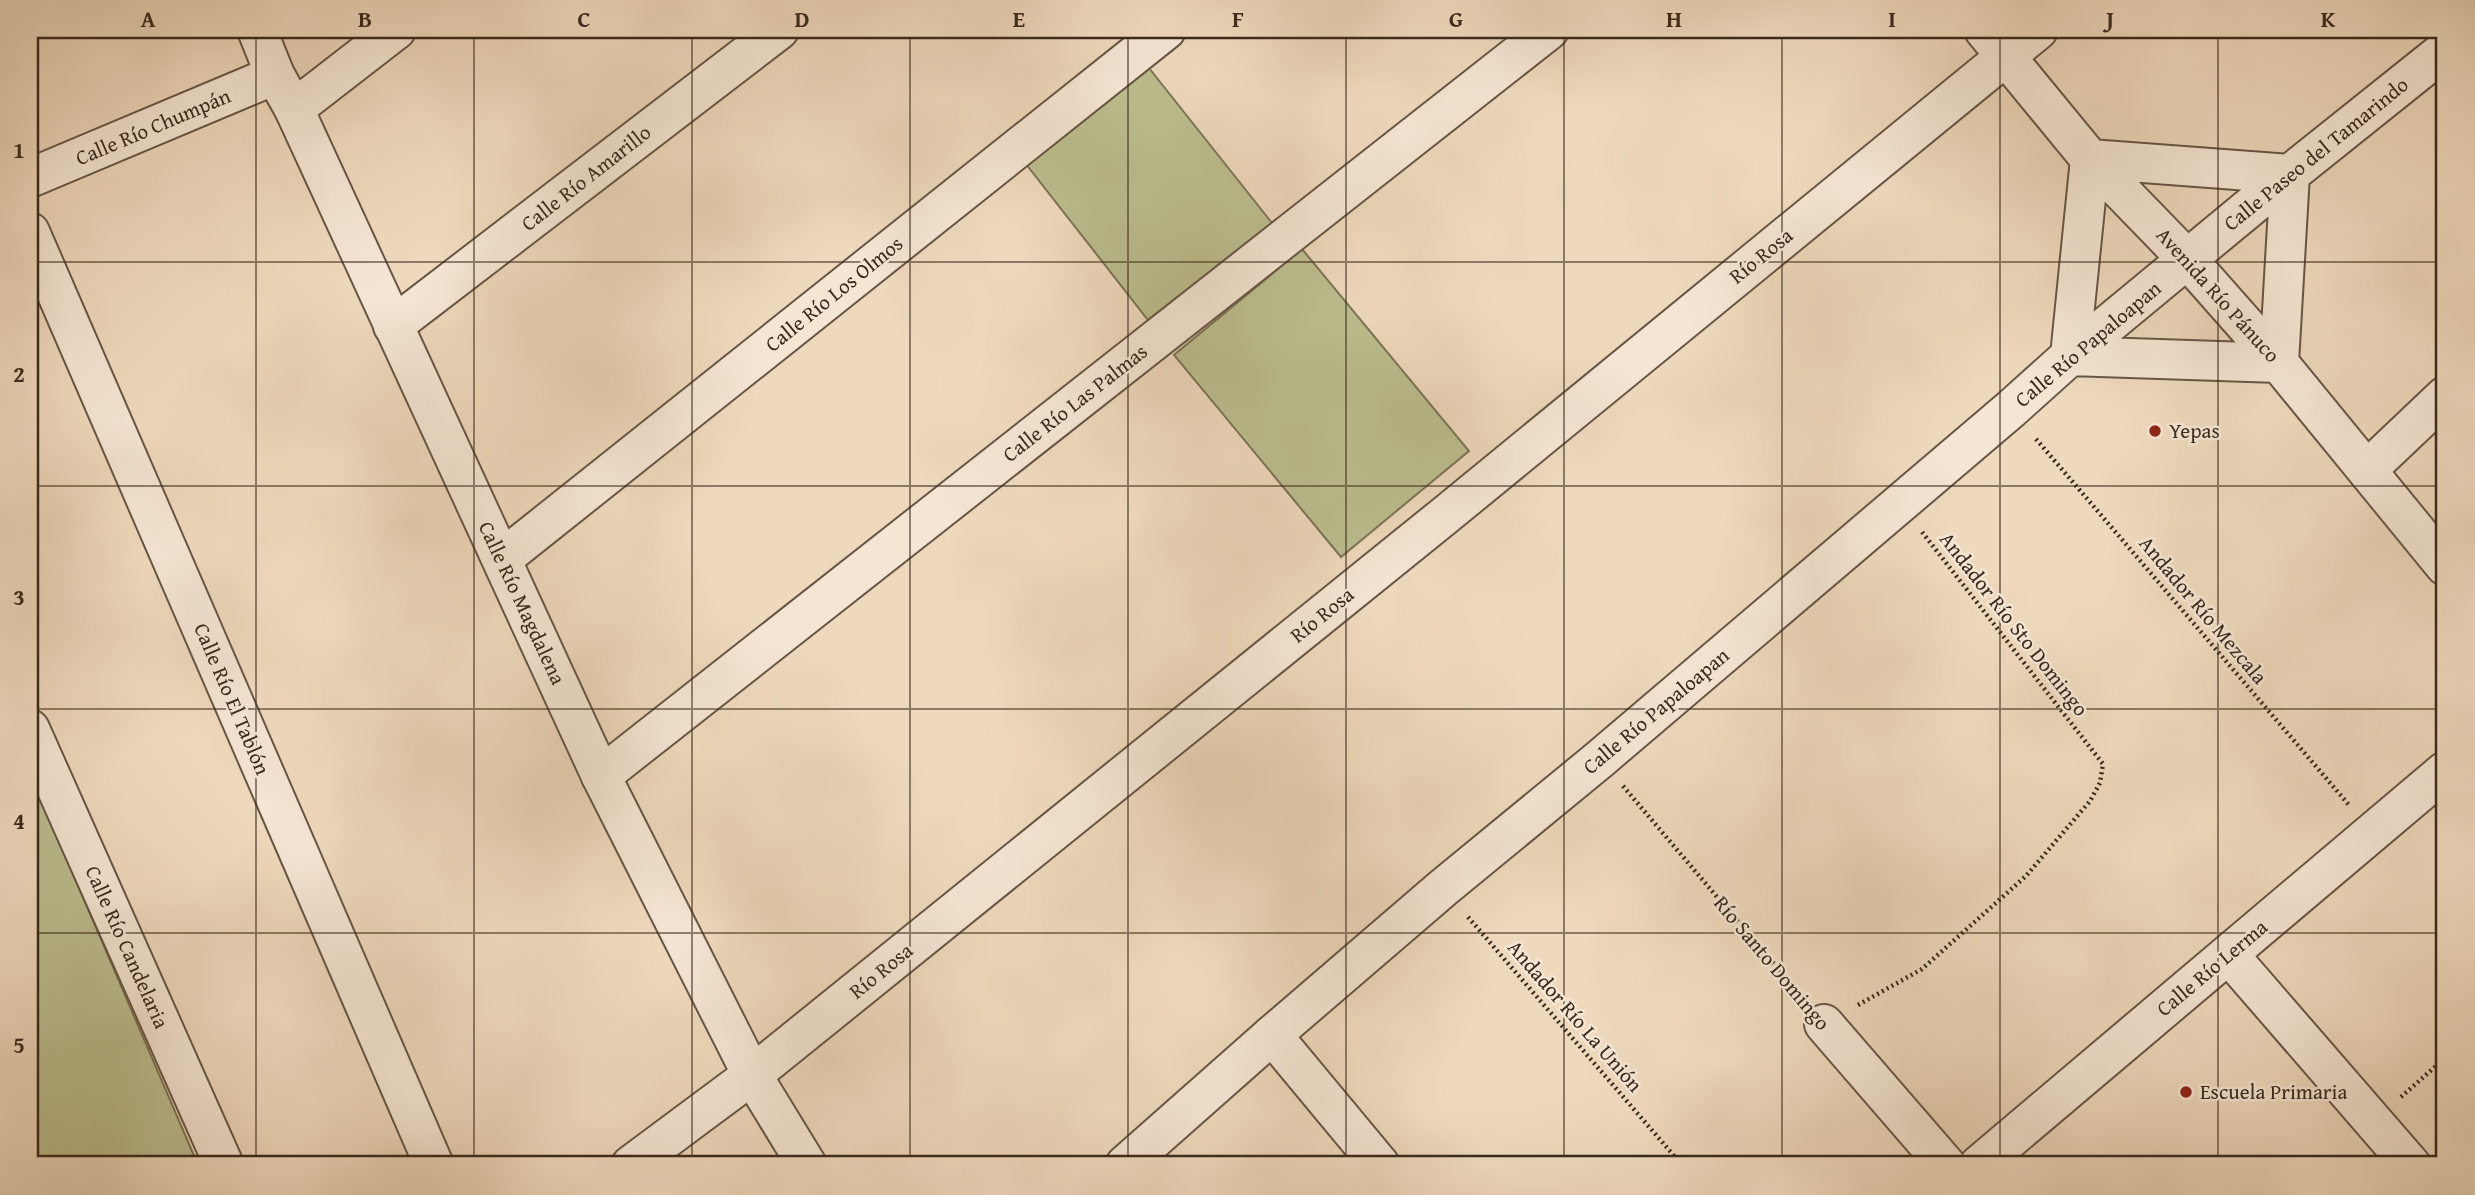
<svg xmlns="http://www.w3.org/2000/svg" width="2475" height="1195" viewBox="0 0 2475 1195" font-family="'Gentium Book Plus',serif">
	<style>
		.green { fill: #bcbe8f; stroke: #7b7456; stroke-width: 2 }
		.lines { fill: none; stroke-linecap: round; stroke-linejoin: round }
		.minor-casing { stroke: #675646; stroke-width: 42 }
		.tertiary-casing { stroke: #675646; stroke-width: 42 }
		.path { stroke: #3a2a1e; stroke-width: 4.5; stroke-dasharray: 2 3.5; stroke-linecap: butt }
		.minor { stroke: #f5e6d4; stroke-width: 38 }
		.tertiary { stroke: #f5e6d4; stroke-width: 38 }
		.grid { fill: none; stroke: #3a2a1e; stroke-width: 2; stroke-opacity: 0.55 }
		.poi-dot { fill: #8f2418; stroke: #f5e6d4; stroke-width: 2.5 }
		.labels { text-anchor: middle; stroke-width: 5; stroke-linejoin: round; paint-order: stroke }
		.street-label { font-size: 21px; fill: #3a2a1e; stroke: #f5e6d4 }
		.poi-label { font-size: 21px; fill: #3a2a1e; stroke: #f5e6d4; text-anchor: start }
		.neatline { fill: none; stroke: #3a2a1e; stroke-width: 2.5 }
		.grid-label { font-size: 23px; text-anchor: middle; font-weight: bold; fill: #3a2a1e }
	</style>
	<rect width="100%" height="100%" fill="#efd9bd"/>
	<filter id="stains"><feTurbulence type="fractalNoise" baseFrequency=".00286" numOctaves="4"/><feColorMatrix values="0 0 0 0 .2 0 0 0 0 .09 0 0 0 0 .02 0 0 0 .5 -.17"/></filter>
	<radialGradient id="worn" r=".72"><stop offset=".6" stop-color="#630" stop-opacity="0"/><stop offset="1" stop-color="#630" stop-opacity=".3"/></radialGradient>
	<path class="green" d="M1145 63 1272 223 1148 320 1022 159Z
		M1302 249 1469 451 1341 557 1174 355Z
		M30 774 198 1165H30Z"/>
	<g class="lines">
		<g class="minor-casing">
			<path id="minor" d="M294 109 396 30
				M30 178 275 75
				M30 232 434 1165
				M393 326 779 30
				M2367 470 2445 396
				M502 559 1166 30
				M30 729 224 1165
				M601 776 1549 30
				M2229 955 2411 1165
				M1824 1024 1946 1165
				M1272 1035 1380 1165
				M631 1165 752 1075 1443 517 2038 30
				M1979 1165 2445 771"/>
		</g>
		<g class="tertiary-casing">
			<path id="tertiary" d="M257 30 275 75 294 109 601 776 752 1075 807 1165
				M1984 30 2090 159 2188 260 2279 363 2445 566
				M2090 159 2290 174 2279 363 2070 356Z
				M1125 1165 1272 1035 1443 888 1600 759 2011 409 2070 356 2290 174 2445 50"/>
		</g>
		<path class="path" d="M2036 439 2349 805
			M1623 786 1801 996
			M1468 917 1682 1165
			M1858 1005 1922 969 2026 876 2090 801 2100 783 2103 764 1922 532
			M2401 1097 2445 1058"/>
		<use href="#minor" class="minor"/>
		<use href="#tertiary" class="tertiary"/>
	</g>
	<path class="grid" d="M256 30V1165M474 30V1165M692 30V1165M910 30V1165M1128 30V1165M1346 30V1165M1564 30V1165M1782 30V1165M2000 30V1165M2218 30V1165M30 262H2445M30 486H2445M30 709H2445M30 933H2445"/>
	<g class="poi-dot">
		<circle cx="2155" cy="431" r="7"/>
		<circle cx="2186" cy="1092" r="7"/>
	</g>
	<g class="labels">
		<g class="street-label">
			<text transform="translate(153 127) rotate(-23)" y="7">Calle Río Chumpán</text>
			<text transform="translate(2316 154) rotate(-39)" y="7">Calle Paseo del Tamarindo</text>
			<text transform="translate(586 178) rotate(-38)" y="7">Calle Río Amarillo</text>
			<text transform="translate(1761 256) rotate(-39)" y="7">Río Rosa</text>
			<text transform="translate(834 294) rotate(-39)" y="7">Calle Río Los Olmos</text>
			<text transform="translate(2218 295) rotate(48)" y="7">Avenida Río Pánuco</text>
			<text transform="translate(2088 344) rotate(-40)" y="7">Calle Río Papaloapan</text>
			<text transform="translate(1075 403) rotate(-38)" y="7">Calle Río Las Palmas</text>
			<text transform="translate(522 603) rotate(65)" y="7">Calle Río Magdalena</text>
			<text transform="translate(2203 610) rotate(50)" y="7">Andador Río Mezcala</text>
			<text transform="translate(1322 615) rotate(-39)" y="7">Río Rosa</text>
			<text transform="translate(2014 624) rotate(52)" y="7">Andador Río Sto Domingo</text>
			<text transform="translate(232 699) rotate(67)" y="7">Calle Río El Tablón</text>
			<text transform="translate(1656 711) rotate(-40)" y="7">Calle Río Papaloapan</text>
			<text transform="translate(127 947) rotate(66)" y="7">Calle Río Candelaria</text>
			<text transform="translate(1772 963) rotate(50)" y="7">Río Santo Domingo</text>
			<text transform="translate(2212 968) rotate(-40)" y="7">Calle Río Lerma</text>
			<text transform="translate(881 971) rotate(-39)" y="7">Río Rosa</text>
			<text transform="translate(1575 1016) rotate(49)" y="7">Andador Río La Unión</text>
		</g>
		<g class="poi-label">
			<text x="2169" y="438">Yepas</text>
			<text x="2200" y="1099">Escuela Primaria</text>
		</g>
	</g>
	<rect width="2475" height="1195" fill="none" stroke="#efd9bd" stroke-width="77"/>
	<rect x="38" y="38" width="2398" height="1118" class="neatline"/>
	<g class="grid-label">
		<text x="148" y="27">A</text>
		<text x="365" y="27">B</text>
		<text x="584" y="27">C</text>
		<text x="802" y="27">D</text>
		<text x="1019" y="27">E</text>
		<text x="1238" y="27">F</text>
		<text x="1456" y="27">G</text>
		<text x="1674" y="27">H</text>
		<text x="1892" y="27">I</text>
		<text x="2110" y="27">J</text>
		<text x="2328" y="27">K</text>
		<text x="19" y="158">1</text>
		<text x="19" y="382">2</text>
		<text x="19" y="605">3</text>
		<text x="19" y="829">4</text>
		<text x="19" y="1053">5</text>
	</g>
	<rect width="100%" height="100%" filter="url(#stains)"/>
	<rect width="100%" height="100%" fill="url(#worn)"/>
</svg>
